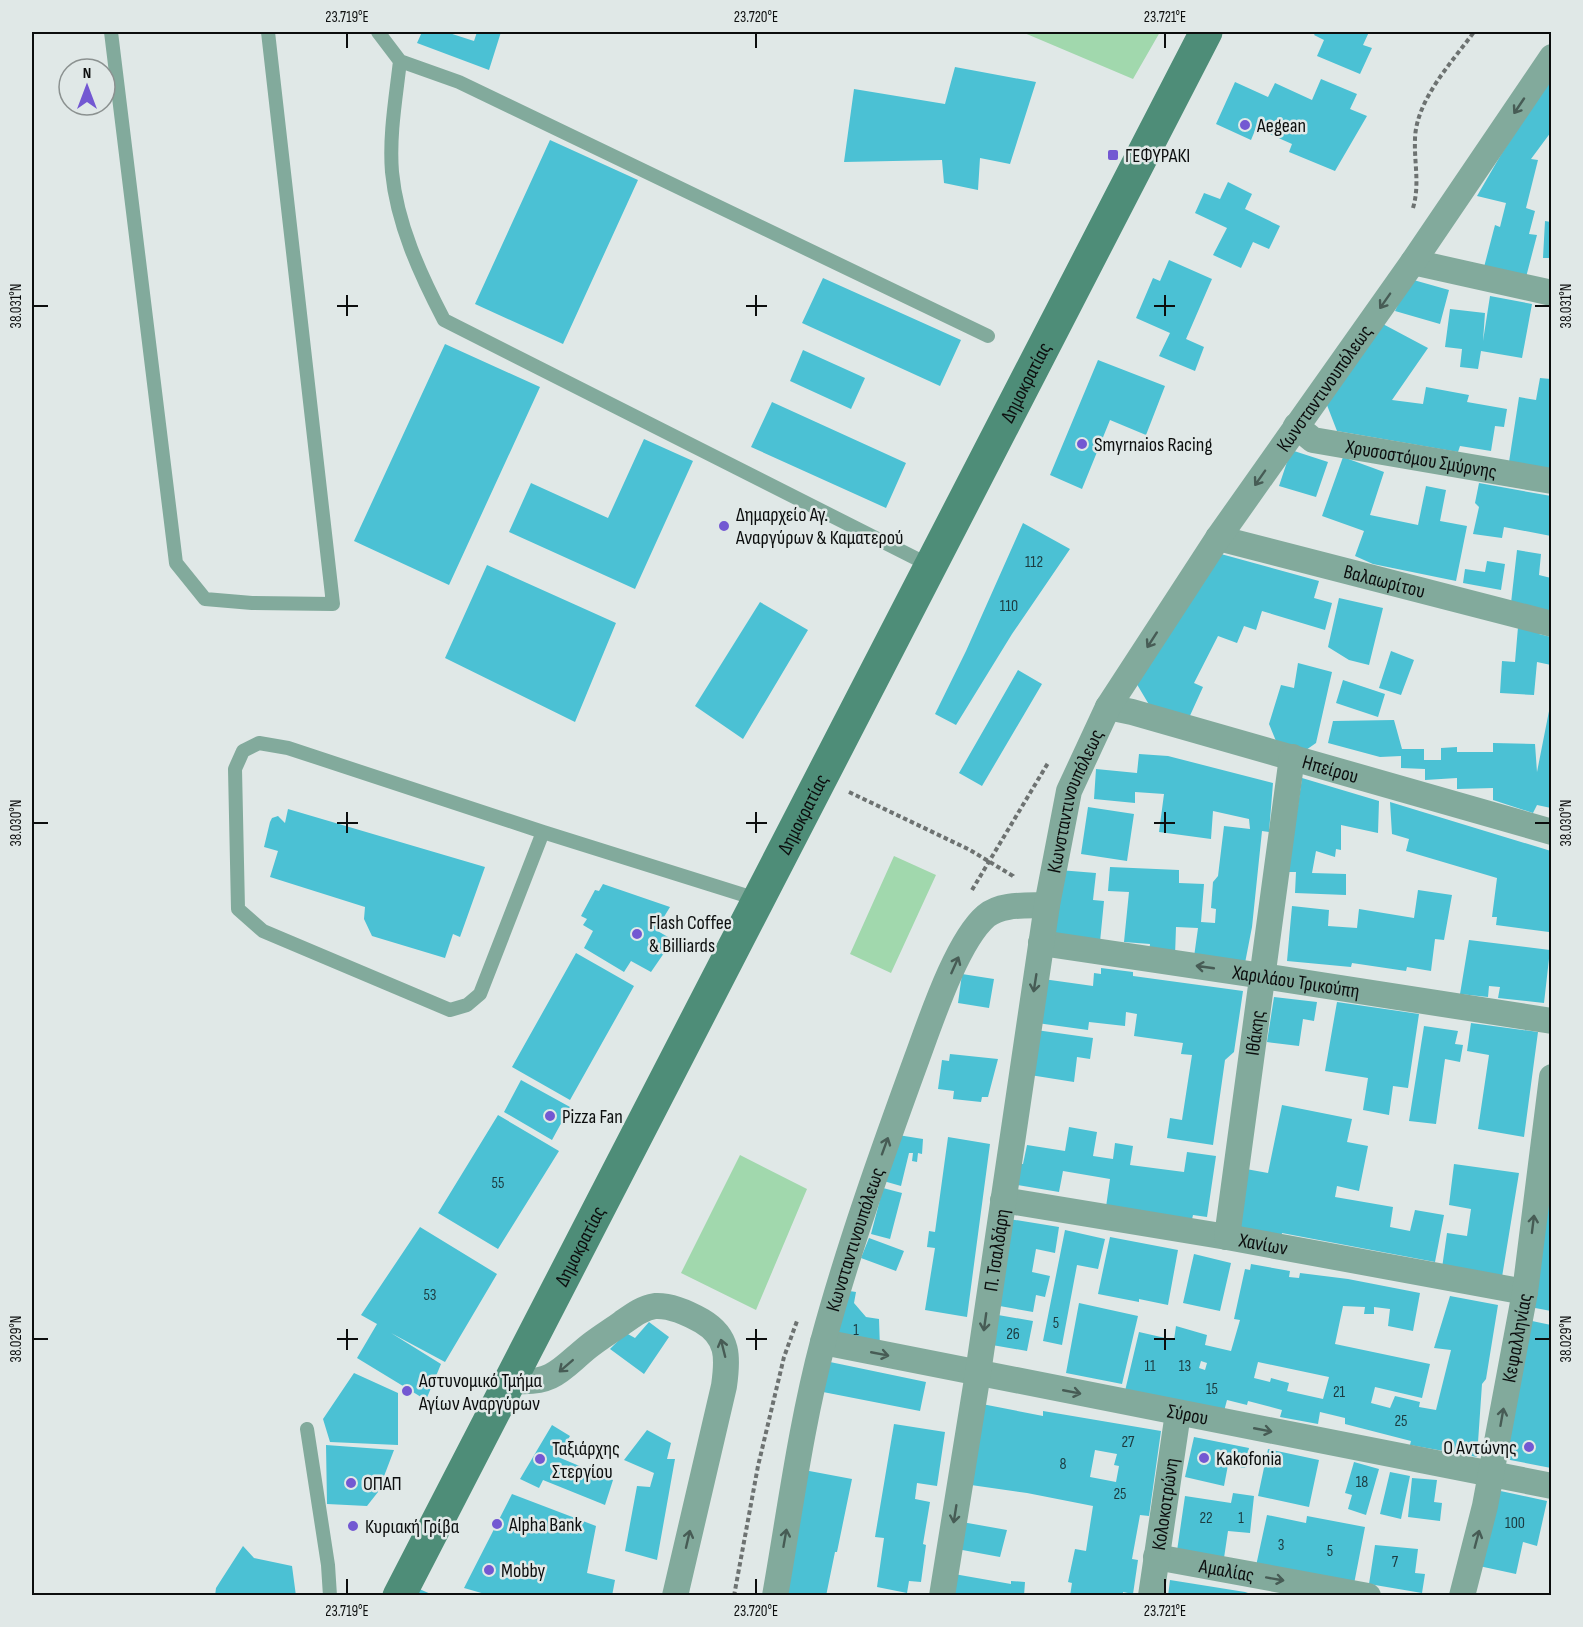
<svg xmlns="http://www.w3.org/2000/svg" width="1583" height="1627" viewBox="0 0 1583 1627" font-family="'Sofia Sans Condensed',sans-serif">
	<style>
		.green { fill: #a1d8ad }
		.building { fill: #4bc1d4; fill-rule: evenodd }
		.lines { fill: none; stroke-linecap: round; stroke-linejoin: round }
		.path { stroke: #6d7271; stroke-width: 4; stroke-dasharray: 4.5 3; stroke-linecap: butt }
		.service { stroke: #82aa9c; stroke-width: 14 }
		.minor { stroke: #82aa9c; stroke-width: 26 }
		.secondary { stroke: #4e8d78; stroke-width: 33 }
		.oneway { stroke: #475c55 }
		.ticks { fill: none; stroke: #0c0e0e; stroke-width: 2 }
		.poi-dot { fill: #7358d2; stroke: #e0e8e7; stroke-width: 2 }
		.labels { text-anchor: middle; stroke-width: 5; stroke-linejoin: round; paint-order: stroke }
		.number-label { font-size: 16px; fill: #1c3b40 }
		.poi-label { font-size: 20px; fill: #0c0e0e; stroke: #e0e8e7; text-anchor: start }
		.street-label { font-size: 20px; fill: #0c0e0e; stroke: #e0e8e7 }
		.neatline { fill: none; stroke: #0c0e0e; stroke-width: 2 }
		.ticks-label { font-size: 15px; text-anchor: middle; fill: #0c0e0e }
	</style>
	<rect width="100%" height="100%" fill="#e0e8e7"/>
	<path class="green" d="M1022 32H1160L1133 79Z
		M894 856 936 875 891 973 850 954Z
		M740 1155 807 1189 756 1310 681 1273Z"/>
	<path class="building" d="M422 32H446L474 41 477 32H501L489 70 417 43Z
		M1316 32H1369L1363 45 1372 48 1360 74 1317 56 1324 40 1314 35Z
		M955 67 1036 82 1010 164 980 158 978 190 944 183 942 160 844 162 854 89 945 104Z
		M1321 79 1357 94 1350 109 1367 116 1335 171 1289 152 1292 144 1256 128 1251 140 1216 124 1235 82 1268 97 1275 83 1312 100Z
		M1551 79V132L1531 159 1538 160 1526 208 1535 211 1529 234 1537 235 1525 281 1483 271 1495 225 1500 227 1506 203 1477 196 1502 153Z
		M550 140 638 180 563 344 475 304Z
		M1228 182 1252 194 1245 209 1280 226 1269 249 1253 242 1241 268 1213 255 1227 228 1195 213 1204 193 1220 199Z
		M1545 221 1551 222V258H1543Z
		M1169 260 1212 279 1186 339 1204 347 1195 371 1159 356 1170 333 1136 318 1153 278 1160 281Z
		M823 278 961 340 940 386 802 323Z
		M1410 279 1449 290 1440 324 1395 311Z
		M1490 296 1532 304 1522 358 1481 351 1478 369 1460 367 1462 349 1445 347 1450 309 1485 313 1483 341Z
		M1381 323 1428 348 1392 400 1423 404 1426 387 1469 395 1467 402 1507 409 1504 427 1495 426 1491 451 1460 446 1458 452 1337 431 1325 400Z
		M445 344 540 387 449 585 354 541Z
		M803 350 865 378 851 409 790 381Z
		M1098 360 1165 386 1146 435 1110 420 1082 489 1050 475Z
		M1540 378 1551 379V469L1509 462 1519 397 1536 400Z
		M772 402 906 463 886 508 751 447Z
		M644 439 693 461 635 589 509 532 531 483 608 518Z
		M1291 450 1328 462 1316 497 1279 486Z
		M1343 457 1384 472 1370 515 1418 525 1426 486 1446 490 1440 521 1467 526 1456 581 1373 564 1355 556 1364 531 1322 516Z
		M1479 483 1551 496V536L1504 527 1502 538 1473 534 1479 507 1475 503Z
		M1023 523 1070 549 1012 634 956 725 935 714 966 651Z
		M1517 550 1541 554 1539 575 1551 578V614L1511 603Z
		M1221 554 1319 581 1314 598 1332 603 1325 630 1262 611 1256 630 1244 626 1237 643 1218 636 1194 683 1203 687 1188 720 1151 708 1135 681Z
		M1487 561 1505 564 1501 590 1463 583 1465 569 1485 572Z
		M487 565 616 623 575 722 445 658Z
		M1339 598 1383 608 1369 665 1349 660 1328 647Z
		M760 602 808 630 743 739 695 706Z
		M1518 627 1539 628V634L1551 637V665L1537 662 1534 695 1500 693 1502 661 1515 662Z
		M1391 651 1414 660 1401 695 1379 688Z
		M1298 663 1332 672 1316 743 1306 750 1276 741 1269 724 1281 685 1294 688Z
		M1018 670 1042 684 982 786 959 773Z
		M1343 680 1385 694 1378 717 1336 703Z
		M1550 706 1551 808 1537 805 1533 813 1493 800V788L1457 789V778L1425 780V769L1401 768V756L1380 757 1328 743 1333 721 1394 720 1402 749H1424V760H1441V748L1457 747V752H1493V743L1535 744 1537 772Z
		M1139 754 1168 756 1273 783 1269 832 1262 831 1252 927 1245 963 1194 957 1198 928 1176 927 1175 956 1149 953 1150 944 1124 942 1129 892 1108 891 1110 867 1179 870V883L1204 884 1201 922 1215 923 1216 909 1211 908 1213 882 1218 876 1224 826 1250 829 1249 819 1213 811 1211 839 1159 832 1164 794 1135 792V803L1094 799 1096 769 1137 773Z
		M1302 778 1379 801 1378 833 1341 825V850L1336 849 1335 857 1316 851 1312 873 1346 874V895L1295 893 1296 872H1288Z
		M1390 802 1551 851V930L1549 932 1496 925 1497 917H1492L1497 878 1406 851 1409 839 1392 834Z
		M1088 807 1134 814 1127 861 1081 854Z
		M288 809 485 867 460 937 453 934 445 958 372 936 364 919 365 907 270 877 278 851 264 847 270 822 272 818 278 816 285 823Z
		M1059 870 1096 873 1093 900 1104 901 1100 942 1052 937Z
		M603 884 670 907 656 930 673 940 651 972 631 961 624 972 584 948 593 931 583 925 587 919 581 916 595 890 599 891Z
		M1418 890 1452 895 1444 940 1435 939 1431 971 1407 967 1406 971 1352 963 1351 967 1287 961 1292 906 1329 910 1328 926 1357 928 1359 909 1414 918Z
		M1469 940 1550 950 1544 1003 1498 998 1500 987 1489 986 1488 997 1460 994Z
		M576 953 634 986 570 1100 512 1067Z
		M1101 968 1133 972V976L1243 991 1234 1052 1225 1060 1213 1145 1167 1138 1170 1118 1182 1120 1192 1055 1181 1054 1183 1043 1134 1036 1137 1014 1126 1012 1125 1026 1089 1022 1088 1030 1037 1023 1043 979 1093 986 1094 973 1101 974Z
		M962 974 994 979 989 1008 958 1003Z
		M1274 997 1317 1002 1314 1021 1303 1019 1299 1046 1267 1042Z
		M1337 1002 1419 1014 1408 1088 1393 1086 1389 1115 1363 1110 1368 1078 1325 1071Z
		M1471 1023 1538 1032 1524 1137 1478 1129 1489 1055 1467 1051Z
		M1424 1026 1458 1031 1455 1044 1463 1045 1460 1062 1445 1059 1436 1124 1409 1121Z
		M1036 1030 1093 1038 1090 1059 1077 1057 1074 1082 1030 1075Z
		M950 1054 998 1059 988 1097H982L981 1102 953 1099 954 1091 938 1089 942 1060 949 1061Z
		M521 1080 570 1107 552 1140 504 1112Z
		M1282 1105 1352 1119 1347 1142 1368 1146 1359 1191 1337 1186 1335 1197 1393 1207 1390 1227 1410 1231 1415 1210 1444 1215 1435 1262 1282 1233 1281 1238 1235 1230 1246 1169 1268 1173Z
		M498 1115 559 1151 498 1249 438 1213Z
		M1069 1127 1097 1132 1093 1156 1113 1159 1115 1143 1133 1146 1130 1165 1184 1172 1187 1152 1216 1156 1207 1217 1193 1215 1191 1224 1106 1207 1110 1179 1063 1171 1059 1192 1012 1184 1016 1163 1023 1164 1027 1145 1065 1151Z
		M898 1135 923 1139 922 1154 918 1153 917 1162 912 1161 913 1153H909L901 1186 880 1180Z
		M948 1137 990 1144 967 1317 925 1310 935 1248 927 1247 929 1231 935 1232Z
		M1454 1164 1519 1173 1502 1277 1442 1268 1447 1233 1467 1236 1471 1209 1449 1205Z
		M1551 1178V1311L1530 1307Z
		M883 1188 902 1193 890 1239 871 1234Z
		M1009 1219 1059 1227 1055 1253 1036 1249 1032 1272 1050 1276 1045 1297 1036 1295 1033 1312 994 1305Z
		M420 1227 497 1274 445 1362 391 1333 441 1364 426 1400 357 1358 377 1324 361 1315Z
		M1065 1230 1105 1239 1098 1269 1077 1265 1062 1345 1043 1341Z
		M1110 1237 1178 1250 1168 1305 1139 1299V1302L1098 1294Z
		M869 1238 904 1251 896 1271 861 1258Z
		M1194 1254 1231 1263 1220 1311 1183 1303Z
		M1251 1264 1290 1271 1289 1277 1299 1278 1300 1273 1348 1279 1420 1293 1413 1331 1388 1326 1390 1309 1374 1307V1314H1364L1365 1307 1343 1306 1335 1344 1430 1364 1422 1398 1375 1387 1371 1403 1390 1408 1395 1396 1420 1402 1419 1407 1436 1410 1451 1350 1434 1348 1450 1296 1498 1305 1486 1379 1482 1384 1477 1457 1410 1445 1411 1441 1345 1424V1418L1320 1412 1318 1424 1280 1417 1282 1410 1248 1401 1247 1405 1227 1400 1223 1415 1125 1391 1139 1332 1174 1340 1176 1326 1207 1335 1205 1345 1231 1351 1240 1320 1234 1319 1245 1269 1250 1270ZM1201 1361 1207 1363 1205 1370 1199 1368ZM1258 1362 1329 1377 1323 1399 1287 1391 1289 1383 1271 1378 1270 1382 1254 1378Z
		M843 1290 856 1292 854 1303 866 1317 879 1319 880 1349 830 1339Z
		M1079 1303 1138 1316 1122 1384 1066 1373Z
		M998 1315 1033 1321 1027 1351 992 1345Z
		M1532 1321 1551 1325V1468L1505 1459Z
		M649 1322 669 1337 644 1374 610 1349 626 1333 635 1338Z
		M830 1362 926 1382 920 1411 823 1392Z
		M354 1373 398 1393V1445L330 1442 323 1419Z
		M982 1404 1043 1416V1411L1161 1431 1149 1516 1140 1515 1132 1559 1138 1560 1133 1594 1123 1592V1596H1070L1072 1583 1068 1582 1075 1549 1086 1551 1093 1506 1027 1493 971 1485ZM1095 1450 1117 1454 1114 1465 1119 1466 1116 1482 1090 1477Z
		M894 1424 945 1432 937 1486 917 1483 915 1499 930 1502 923 1544 926 1545 921 1582 909 1581 907 1593 877 1587 884 1538 875 1537Z
		M552 1425 570 1436 558 1457 613 1480 605 1505 543 1480 539 1488 520 1479Z
		M647 1430 671 1443 667 1459H675L657 1560 625 1551 637 1486 650 1487 654 1473 624 1460Z
		M1194 1437 1249 1448 1245 1468 1228 1465 1224 1486 1185 1477Z
		M326 1445 394 1450 378 1492 367 1506 327 1504Z
		M1268 1449 1319 1460 1309 1507 1258 1496Z
		M1354 1462 1379 1469 1366 1515 1348 1509 1352 1495 1345 1493Z
		M804 1470 852 1479 837 1552H835L826 1596H780Z
		M1390 1472 1410 1476 1401 1519 1380 1514Z
		M1412 1478 1437 1480 1434 1502 1442 1503 1440 1521 1408 1517Z
		M1496 1490 1547 1501 1537 1546 1523 1542 1516 1574 1479 1566Z
		M1233 1493 1254 1496 1250 1533 1228 1531 1224 1558 1177 1551 1185 1496 1231 1503Z
		M512 1494 596 1526 587 1573 615 1580 612 1596H492L464 1588Z
		M1267 1515 1306 1523 1307 1516 1365 1527 1354 1584 1256 1566Z
		M962 1522 1007 1530 1000 1557 957 1549Z
		M1375 1545 1418 1549 1415 1573 1425 1574 1422 1593 1369 1584Z
		M243 1546 254 1558 292 1566 296 1596H215L216 1588Z
		M954 1574 1011 1584V1581L1025 1582 1024 1596H950Z
		M1170 1580 1245 1592 1257 1596H1168Z
		M415 1587 435 1596H412Z"/>
	<g class="lines">
		<path class="path" d="M1413 208C1420 184 1414 163 1415 139 1416 100 1452 62 1474 32
			M849 792 970 850 1013 876 1014 878
			M972 890 1048 763
			M734 1596 758 1466 784 1357 797 1321"/>
		<path class="service" d="M111 32 176 563 205 599 252 603 333 604 268 32
			M378 32 400 61C396 97 389 135 392 172 397 224 420 274 444 320L931 566
			M400 61 459 82 988 336
			M543 832 480 994 467 1005 450 1010 263 931 238 909 235 769 243 751 259 743 288 748 543 832 747 896 760 897
			M307 1429 328 1565 330 1596"/>
		<g class="minor">
			<path d="M1413 262 1552 293"/>
			<path id="s1" d="M1296 426 1313 440 1552 481"/>
			<path id="s2" d="M1218 538 1552 624"/>
			<path id="s3" d="M1108 707 1132 712 1552 832"/>
			<path id="s4" d="M1041 943 1263 976 1552 1021"/>
			<path id="s5" d="M1003 1200 1227 1237 1525 1292"/>
			<path id="s6" d="M1227 1237 1292 757"/>
			<path id="s7" d="M823 1342 1552 1486"/>
			<path d="M512 1377 516 1381C554 1384 562 1368 588 1347 599 1338 611 1331 622 1323 632 1316 642 1308 655 1306 671 1305 688 1313 702 1321 729 1337 728 1358 724 1386L675 1596"/>
			<path id="s8" d="M1156 1557 1368 1596"/>
			<path id="s9" d="M775 1596C790 1511 801 1425 823 1342 849 1246 883 1151 917 1058 931 1020 957 941 986 916 1001 903 1028 906 1047 905"/>
			<path id="s10" d="M942 1596 978 1373 1047 905 1069 791 1108 707 1218 538 1413 262 1552 57"/>
			<path id="s11" d="M1151 1596 1178 1413"/>
			<path id="s12" d="M1462 1596 1485 1506 1525 1292 1552 1077"/>
		</g>
		<path class="secondary" id="s13" d="M399 1596 1206 32"/>
	</g>
	<defs><path id="oneway-shaft" d="M-6 0H5M1.5-3L5.5 0L1.5 3" fill="none" stroke-width="1.6" stroke-linecap="round" stroke-linejoin="round" transform="scale(1.5)"/></defs>
	<g class="oneway">
		<use href="#oneway-shaft" transform="translate(1519 106) rotate(124)"/>
		<use href="#oneway-shaft" transform="translate(1385 301) rotate(125)"/>
		<use href="#oneway-shaft" transform="translate(1260 478) rotate(125)"/>
		<use href="#oneway-shaft" transform="translate(1152 640) rotate(123)"/>
		<use href="#oneway-shaft" transform="translate(955 965) rotate(-66)"/>
		<use href="#oneway-shaft" transform="translate(1205 967) rotate(-172)"/>
		<use href="#oneway-shaft" transform="translate(1035 983) rotate(99)"/>
		<use href="#oneway-shaft" transform="translate(885 1146) rotate(-70)"/>
		<use href="#oneway-shaft" transform="translate(1533 1224) rotate(-83)"/>
		<use href="#oneway-shaft" transform="translate(985 1322) rotate(98)"/>
		<use href="#oneway-shaft" transform="translate(723 1348) rotate(-104)"/>
		<use href="#oneway-shaft" transform="translate(880 1354) rotate(11)"/>
		<use href="#oneway-shaft" transform="translate(566 1366) rotate(139)"/>
		<use href="#oneway-shaft" transform="translate(1072 1392) rotate(11)"/>
		<use href="#oneway-shaft" transform="translate(1502 1417) rotate(-80)"/>
		<use href="#oneway-shaft" transform="translate(1263 1430) rotate(11)"/>
		<use href="#oneway-shaft" transform="translate(955 1514) rotate(99)"/>
		<use href="#oneway-shaft" transform="translate(785 1538) rotate(-80)"/>
		<use href="#oneway-shaft" transform="translate(688 1539) rotate(-77)"/>
		<use href="#oneway-shaft" transform="translate(1477 1539) rotate(-75)"/>
		<use href="#oneway-shaft" transform="translate(1275 1579) rotate(10)"/>
	</g>
	<path class="ticks" d="M347 33V48M756 33V48M1165 33V48M347 295V316M756 295V316M1165 295V316M33 306H48M337 306H358M746 306H767M1154 306H1175M1535 306H1550M347 812V833M756 812V833M1165 812V833M33 823H48M337 823H358M746 823H767M1154 823H1175M1535 823H1550M347 1329V1350M756 1329V1350M1165 1329V1350M33 1339H48M337 1339H358M746 1339H767M1154 1339H1175M1535 1339H1550M347 1579V1594M756 1579V1594M1165 1579V1594"/>
	<g class="poi-dot">
		<circle cx="1245" cy="125" r="6"/>
		<rect x="1107" y="149" width="12" height="12" rx="3"/>
		<circle cx="1082" cy="444" r="6"/>
		<circle cx="724" cy="526" r="6"/>
		<circle cx="637" cy="934" r="6"/>
		<circle cx="550" cy="1116" r="6"/>
		<circle cx="407" cy="1391" r="6"/>
		<circle cx="1529" cy="1447" r="6"/>
		<circle cx="1204" cy="1458" r="6"/>
		<circle cx="540" cy="1459" r="6"/>
		<circle cx="351" cy="1483" r="6"/>
		<circle cx="497" cy="1524" r="6"/>
		<circle cx="353" cy="1526" r="6"/>
		<circle cx="489" cy="1570" r="6"/>
	</g>
	<g class="labels">
		<g class="number-label">
			<text x="1034" y="567">112</text>
			<text x="1009" y="611">110</text>
			<text x="498" y="1188">55</text>
			<text x="430" y="1300">53</text>
			<text x="1056" y="1328">5</text>
			<text x="856" y="1335">1</text>
			<text x="1013" y="1339">26</text>
			<text x="1150" y="1371">11</text>
			<text x="1185" y="1371">13</text>
			<text x="1212" y="1394">15</text>
			<text x="1339" y="1397">21</text>
			<text x="1401" y="1426">25</text>
			<text x="1128" y="1447">27</text>
			<text x="1063" y="1469">8</text>
			<text x="1362" y="1487">18</text>
			<text x="1120" y="1499">25</text>
			<text x="1206" y="1523">22</text>
			<text x="1241" y="1523">1</text>
			<text x="1515" y="1528">100</text>
			<text x="1281" y="1550">3</text>
			<text x="1330" y="1556">5</text>
			<text x="1395" y="1567">7</text>
		</g>
		<g class="poi-label">
			<text x="1257" y="132">Aegean</text>
			<text x="1125" y="162">ΓΕΦΥΡΑΚΙ</text>
			<text x="1094" y="451">Smyrnaios Racing</text>
			<text x="736" y="521">Δημαρχείο Αγ.<tspan x="736" dy="23">Αναργύρων &amp; Καματερού</tspan></text>
			<text x="649" y="929">Flash Coffee<tspan x="649" dy="23">&amp; Billiards</tspan></text>
			<text x="562" y="1123">Pizza Fan</text>
			<text x="419" y="1387">Αστυνομικό Τμήμα<tspan x="419" dy="23">Αγίων Αναργύρων</tspan></text>
			<text x="1517" y="1454" text-anchor="end">Ο Αντώνης</text>
			<text x="552" y="1455">Ταξιάρχης<tspan x="552" dy="23">Στεργίου</tspan></text>
			<text x="1216" y="1465">Kakofonia</text>
			<text x="363" y="1490">ΟΠΑΠ</text>
			<text x="509" y="1531">Alpha Bank</text>
			<text x="365" y="1533">Κυριακή Γρίβα</text>
			<text x="501" y="1577">Mobby</text>
		</g>
		<g class="street-label">
			<text dy="7" stroke="none"><textPath href="#s13" startOffset="1366">Δημοκρατίας</textPath></text>
			<text dy="7" stroke="none"><textPath href="#s10" startOffset="1293">Κωνσταντινουπόλεως</textPath></text>
			<text dy="7" stroke="none"><textPath href="#s1" startOffset="132">Χρυσοστόμου Σμύρνης</textPath></text>
			<text dy="7" stroke="none"><textPath href="#s2" startOffset="172">Βαλαωρίτου</textPath></text>
			<text dy="7" stroke="none"><textPath href="#s3" startOffset="231">Ηπείρου</textPath></text>
			<text dy="7" stroke="none"><textPath href="#s10" startOffset="807">Κωνσταντινουπόλεως</textPath></text>
			<text dy="7" stroke="none"><textPath href="#s13" startOffset="880">Δημοκρατίας</textPath></text>
			<text dy="7" stroke="none"><textPath href="#s4" startOffset="258">Χαριλάου Τρικούπη</textPath></text>
			<text dy="7" stroke="none"><textPath href="#s6" startOffset="206">Ιθάκης</textPath></text>
			<text dy="7" stroke="none"><textPath href="#s9" startOffset="366">Κωνσταντινουπόλεως</textPath></text>
			<text dy="7" stroke="none"><textPath href="#s5" startOffset="264">Χανίων</textPath></text>
			<text dy="7" stroke="none"><textPath href="#s13" startOffset="394">Δημοκρατίας</textPath></text>
			<text dy="7" stroke="none"><textPath href="#s10" startOffset="350">Π. Τσαλδάρη</textPath></text>
			<text dy="7" stroke="none"><textPath href="#s12" startOffset="264">Κεφαλληνίας</textPath></text>
			<text dy="7" stroke="none"><textPath href="#s7" startOffset="372">Σύρου</textPath></text>
			<text dy="7" stroke="none"><textPath href="#s11" startOffset="93">Κολοκοτρώνη</textPath></text>
			<text dy="7" stroke="none"><textPath href="#s8" startOffset="72">Αμαλίας</textPath></text>
		</g>
	</g>
	<rect width="1583" height="1627" fill="none" stroke="#e0e8e7" stroke-width="66"/>
	<g transform="translate(87 87)"><circle r="28" fill="#e0e8e7" stroke="#8b9190" stroke-width="1.5"/>
	<path d="M0-4.5L10 22L0 15L-10 22Z" fill="#7358d2"/>
	<text y="-9" font-size="16" font-weight="bold" text-anchor="middle" fill="#0c0e0e">N</text>
	</g>
	<rect x="33" y="33" width="1517" height="1561" class="neatline"/>
	<g class="ticks-label">
		<text x="347" y="22">23.719°E</text>
		<text x="756" y="22">23.720°E</text>
		<text x="1165" y="22">23.721°E</text>
		<text transform="translate(16 306) rotate(-90)" y="5">38.031°N</text>
		<text transform="translate(1566 306) rotate(-90)" y="5">38.031°N</text>
		<text transform="translate(16 823) rotate(-90)" y="5">38.030°N</text>
		<text transform="translate(1566 823) rotate(-90)" y="5">38.030°N</text>
		<text transform="translate(16 1339) rotate(-90)" y="5">38.029°N</text>
		<text transform="translate(1566 1339) rotate(-90)" y="5">38.029°N</text>
		<text x="347" y="1616">23.719°E</text>
		<text x="756" y="1616">23.720°E</text>
		<text x="1165" y="1616">23.721°E</text>
	</g>
</svg>
